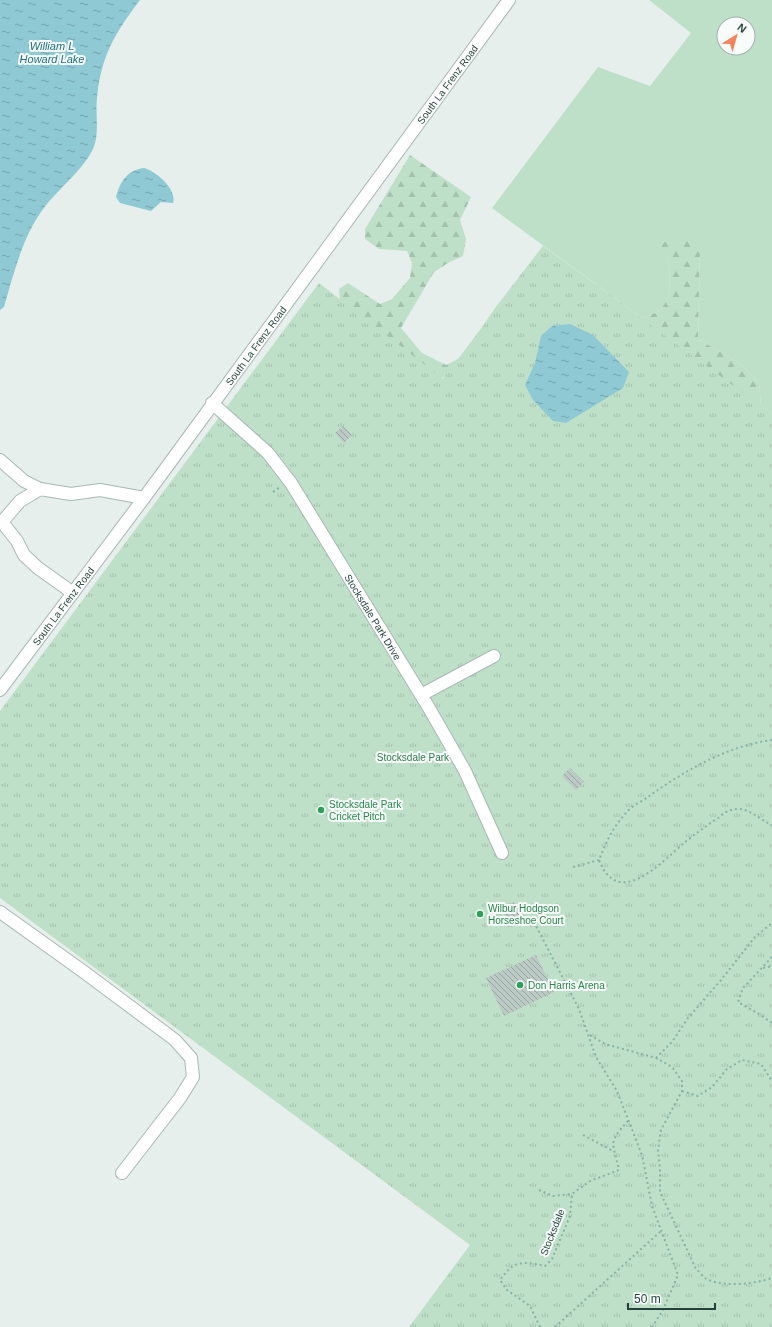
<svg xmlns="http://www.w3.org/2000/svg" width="772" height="1327" viewBox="0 0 772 1327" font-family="Helvetica,sans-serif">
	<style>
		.green { fill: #bfe0c8; fill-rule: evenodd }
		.forest { fill: url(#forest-firs) }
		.park { fill: url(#park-tufts) }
		.water { fill: url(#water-ripples) }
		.building { fill: url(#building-back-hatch) }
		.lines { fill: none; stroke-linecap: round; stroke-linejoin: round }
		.minor-casing { stroke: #a8b8b2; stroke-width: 14 }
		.path { stroke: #86b3a5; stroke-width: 2; stroke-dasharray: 2 3; stroke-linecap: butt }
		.minor { stroke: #fff; stroke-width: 12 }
		.leisure-dot { fill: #2e9e5b; stroke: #f7fbf9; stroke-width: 1.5 }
		.labels { text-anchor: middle; stroke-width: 4; stroke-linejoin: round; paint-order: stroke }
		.street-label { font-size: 10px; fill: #24423a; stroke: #f7fbf9 }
		.park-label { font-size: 10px; fill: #2d7a4b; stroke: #f7fbf9 }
		.leisure-label { font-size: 10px; fill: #27864d; stroke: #f7fbf9; text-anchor: start }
		.water-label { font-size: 11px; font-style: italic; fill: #1c6f80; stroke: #f7fbf9 }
	</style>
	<defs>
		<pattern id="forest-firs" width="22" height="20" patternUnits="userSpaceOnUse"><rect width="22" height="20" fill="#bfe0c8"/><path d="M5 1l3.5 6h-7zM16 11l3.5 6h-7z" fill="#a4c1ad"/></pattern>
		<pattern id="park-tufts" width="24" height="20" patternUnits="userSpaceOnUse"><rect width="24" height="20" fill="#bfe0c8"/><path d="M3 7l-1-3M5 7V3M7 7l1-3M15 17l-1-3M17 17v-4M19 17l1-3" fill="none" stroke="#a4c1ad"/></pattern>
		<pattern id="water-ripples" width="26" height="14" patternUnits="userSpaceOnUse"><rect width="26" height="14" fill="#8ec9d4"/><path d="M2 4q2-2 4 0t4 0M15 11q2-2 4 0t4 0" fill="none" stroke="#74a5ad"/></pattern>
		<pattern id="building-back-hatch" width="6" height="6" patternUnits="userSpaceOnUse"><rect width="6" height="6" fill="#bbcac4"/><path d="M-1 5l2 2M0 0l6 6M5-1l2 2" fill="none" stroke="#98a6a0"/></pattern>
	</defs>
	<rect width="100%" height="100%" fill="#e6efeb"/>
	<path class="green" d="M649 0H772V414L761 406 759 383 741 364 698 339 700 251 661 244 669 264 670 295 660 311 642 318 492 208 598 67 650 86 691 33ZM724 24H748V48H724Z"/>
	<path class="forest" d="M410 155 471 197 460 220 466 239 463 256 448 263 434 272 401 328 422 353 446 365 462 357 495 308 543 246 642 318 660 311 670 295 669 264 660 244 690 233 700 251 698 339 741 364 759 383 761 406 772 414 525 385 436 377 340 302 339 289 348 283 380 304 392 299 410 278 412 263 407 251 379 249 365 239V229Z"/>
	<path class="park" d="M543 246 772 414V1327H409L470 1245 0 898V711L319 283 443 379Z"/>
	<path class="water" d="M0 0H140C115 33 101 56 97 98 95 114 100 133 93 149 81 173 56 190 41 212 22 239 13 276 4 307L0 310Z
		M144 168C157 172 177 189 173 203L161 202 151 211 120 203 116 197C120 182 127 170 144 168Z
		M570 324 593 335 629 372 623 388 566 423 553 421 533 400 525 385 535 363 541 336 552 326Z"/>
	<path class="building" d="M343 426 352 435 344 443 335 433Z
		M570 768 584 782 576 790 562 776Z
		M514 902 521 918 508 924 501 907Z
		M536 955 554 992 504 1016 486 978Z"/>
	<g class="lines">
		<g class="minor-casing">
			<g id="minor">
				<path id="s1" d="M212 403 268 453 291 483 429 708 465 771 502 853"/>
				<path d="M0 460 24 481 40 489"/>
				<path d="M73 593 38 568 24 555 17 541 2 522 20 501 40 489 71 494 100 490 144 498"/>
				<path id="s2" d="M0 690 144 498 509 0"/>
				<path d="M421 695 494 656"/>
				<path d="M0 912 84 972 175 1040 191 1058 193 1077 180 1098 122 1173"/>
			</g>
		</g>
		<path class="path" d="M273 492 280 487
			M772 740C727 746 684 771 648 797 641 802 631 806 626 813 613 827 605 844 599 860 618 910 661 863 684 843 695 834 706 826 718 818 722 815 726 811 731 810 747 805 758 819 772 825
			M573 867 599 860
			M534 922 579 1009 596 1057 617 1091 642 1155 652 1206 678 1275 663 1310 652 1327
			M772 957 743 988 738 1002 759 1014 772 1023
			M763 968 772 966
			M590 1035 605 1044 656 1058 672 1067 682 1081V1091L661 1130 658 1150 660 1169V1192L696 1269C699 1271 702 1276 705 1278 722 1288 754 1284 772 1278
			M656 1058 672 1042 688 1018 721 980 755 937 772 923
			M682 1091 698 1096 712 1087 727 1069 742 1060 761 1064 772 1081
			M583 1135 615 1152
			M539 1190 553 1196 572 1194
			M540 1327 530 1306 507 1290 500 1280C514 1260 522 1261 545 1266L552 1259 570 1216 572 1194 590 1181 619 1170C613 1141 607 1144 628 1121
			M555 1327 661 1231"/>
		<use href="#minor" class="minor"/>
	</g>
	<g class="leisure-dot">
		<circle cx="321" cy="810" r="4"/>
		<circle cx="480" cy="914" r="4"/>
		<circle cx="520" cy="985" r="4"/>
	</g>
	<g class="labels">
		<g class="street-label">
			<text dy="4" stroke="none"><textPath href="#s2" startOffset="753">South La Frenz Road</textPath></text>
			<text dy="4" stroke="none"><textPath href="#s2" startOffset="429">South La Frenz Road</textPath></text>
			<text dy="4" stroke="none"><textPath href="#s2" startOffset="105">South La Frenz Road</textPath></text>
			<text dy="4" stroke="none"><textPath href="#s1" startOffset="270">Stocksdale Park Drive</textPath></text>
			<text transform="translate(552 1232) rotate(-68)" y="4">Stocksdale</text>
		</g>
		<g class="park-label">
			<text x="413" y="761">Stocksdale Park</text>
		</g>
		<g class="leisure-label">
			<text x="329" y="808">Stocksdale Park<tspan x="329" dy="12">Cricket Pitch</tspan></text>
			<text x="488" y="912">Wilbur Hodgson<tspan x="488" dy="12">Horseshoe Court</tspan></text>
			<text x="528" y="989">Don Harris Arena</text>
		</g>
		<g class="water-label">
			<text x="52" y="50">William L<tspan x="52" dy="13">Howard Lake</tspan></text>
		</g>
	</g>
	<g transform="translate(736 36) rotate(37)"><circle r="19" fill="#f7fbf9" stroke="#a3b1ad"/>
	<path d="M0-3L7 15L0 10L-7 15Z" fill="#f4845f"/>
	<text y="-6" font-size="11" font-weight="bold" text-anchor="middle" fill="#24423a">N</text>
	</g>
	<path d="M628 1303v6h87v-6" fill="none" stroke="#24423a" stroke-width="2"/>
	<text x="634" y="1303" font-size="12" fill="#24423a" stroke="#f7fbf9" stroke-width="3" paint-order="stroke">50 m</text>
</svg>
